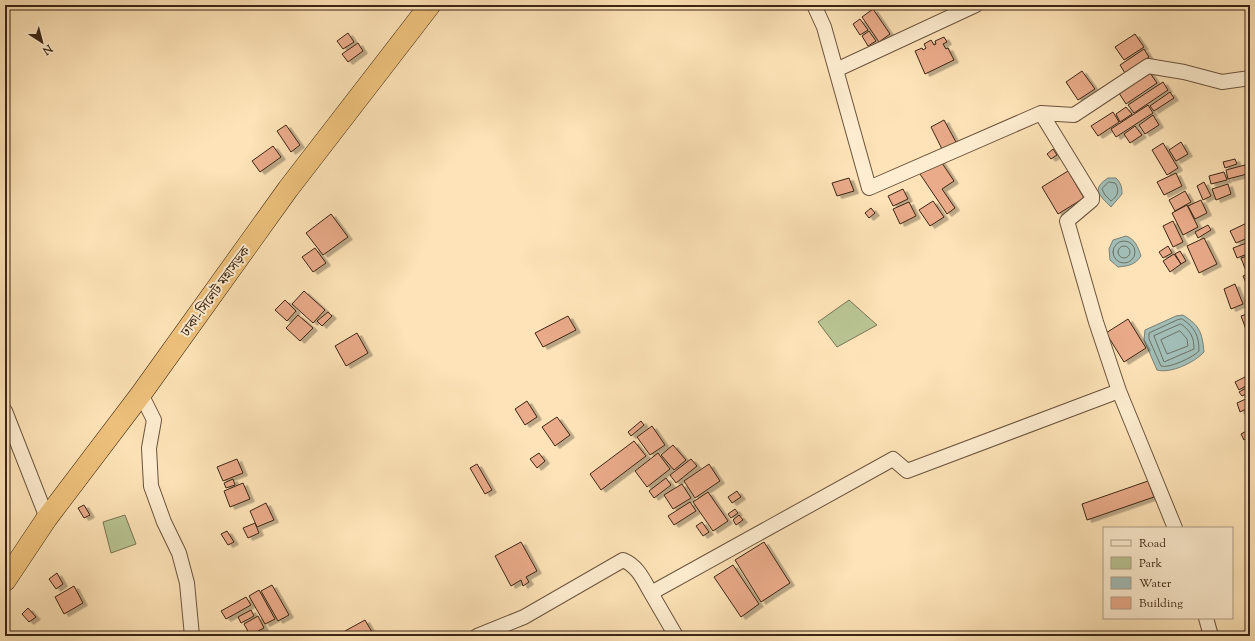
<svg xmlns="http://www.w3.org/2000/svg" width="1255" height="641" viewBox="0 0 1255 641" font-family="'Sorts Mill Goudy','Noto Serif Bengali',serif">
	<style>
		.green { fill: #b9c593; stroke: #7a7554 }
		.water { fill: #a1bdb6; stroke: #798075 }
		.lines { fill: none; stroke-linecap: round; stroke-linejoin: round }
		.shore { stroke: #6e7165; stroke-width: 1 }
		.building { fill: #eaab8a; stroke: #3c2514; filter: url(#shadow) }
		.minor-casing { stroke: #6c543d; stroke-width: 16 }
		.highway-casing { stroke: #3c2514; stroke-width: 22 }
		.minor { stroke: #feedd0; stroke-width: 14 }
		.highway { stroke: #eec27c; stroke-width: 21 }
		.labels { text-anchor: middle; stroke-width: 4; stroke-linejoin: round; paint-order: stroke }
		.street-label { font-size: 14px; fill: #3c2514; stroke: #feedd0 }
	</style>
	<defs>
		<filter id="shadow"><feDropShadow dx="4.5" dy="2.5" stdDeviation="0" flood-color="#0004"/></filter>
	</defs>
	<rect width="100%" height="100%" fill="#fde3b7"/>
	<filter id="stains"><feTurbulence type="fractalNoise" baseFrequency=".005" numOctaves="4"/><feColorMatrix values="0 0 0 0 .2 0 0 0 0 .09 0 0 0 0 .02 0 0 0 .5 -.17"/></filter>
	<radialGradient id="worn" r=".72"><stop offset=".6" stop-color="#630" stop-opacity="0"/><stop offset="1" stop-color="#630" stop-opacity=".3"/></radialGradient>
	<path class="green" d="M849 300 877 325 837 347 818 322Z
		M125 515 136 544 111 553 103 522Z"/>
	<path class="water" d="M1108 178H1116C1121 183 1122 187 1122 194L1111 207C1099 195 1091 189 1108 178Z
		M1126 236C1135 239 1138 247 1141 256 1135 265 1128 266 1118 267L1110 260 1109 249 1113 240Z
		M1183 315C1200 326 1202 332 1204 352 1195 362 1171 374 1157 370L1144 340 1145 330 1176 316Z"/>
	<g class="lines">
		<path class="shore" d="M1109 182 1115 183C1120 190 1118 196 1111 201L1105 195 1102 189Z
			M1113 252a11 11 0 1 1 22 0a11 11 0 1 1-22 0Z
			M1118 252a6 6 0 1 1 12 0a6 6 0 1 1-12 0Z
			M1182 319C1195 327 1199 336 1199 351 1194 357 1168 369 1161 366L1149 339V333L1177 320Z
			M1181 324C1191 331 1194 338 1194 349L1164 362 1154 336Z
			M1180 331 1187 339 1188 346 1167 354 1161 340Z"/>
	</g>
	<path class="building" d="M873 9 890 34 879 42 862 17Z
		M860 19 868 30 860 35 853 24Z
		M869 31 876 41 868 46 862 36Z
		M348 33 354 42 343 49 337 41Z
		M1135 34 1144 47 1124 60 1115 47Z
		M944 37 947 42 943 44 946 49 948 48 954 60 925 74 915 51 922 48 923 50 926 48 924 44 931 40 934 45 936 44 935 41Z
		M358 43 363 51 348 62 342 54Z
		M1144 49 1149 57 1125 73 1120 65Z
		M1148 70 1157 83 1126 104 1117 90Z
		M1082 71 1095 89 1078 100 1066 82Z
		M1163 82 1168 90 1134 113 1128 105Z
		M1170 92 1174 98 1154 111 1150 106Z
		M1148 105 1153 113 1116 137 1111 129Z
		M1126 107 1132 114 1120 122 1116 114Z
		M1113 112 1119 122 1098 136 1091 126Z
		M1153 115 1159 125 1145 134 1139 125Z
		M944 120 957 144 943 151 931 127Z
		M286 125 300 145 291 152 277 131Z
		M1135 126 1142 135 1130 143 1124 134Z
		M1181 142 1188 154 1176 161 1169 150Z
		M1163 143 1178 168 1167 175 1152 150Z
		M273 146 281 157 260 172 252 161Z
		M1053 149 1057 155 1051 159 1047 154Z
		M1235 159 1237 164 1225 168 1223 162Z
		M940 160 954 181 942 189 955 208 947 214 920 174Z
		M1245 165 1247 174 1228 179 1226 170Z
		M1068 171 1084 198 1058 214 1042 187Z
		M1224 172 1227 180 1211 184 1209 176Z
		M1176 173 1182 186 1164 195 1157 182Z
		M849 178 854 191 837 196 832 183Z
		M1204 182 1211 196 1203 200 1197 186Z
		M1228 184 1231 194 1216 200 1212 189Z
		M903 189 908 199 893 206 888 196Z
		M1185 191 1191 202 1175 211 1169 200Z
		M1201 200 1207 213 1195 219 1188 206Z
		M933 201 944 217 930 226 919 210Z
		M909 202 916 216 900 224 893 209Z
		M1187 205 1198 227 1183 235 1172 213Z
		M871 208 875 213 869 218 865 213Z
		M331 214 348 237 323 255 306 233Z
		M1173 221 1183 242 1173 247 1163 226Z
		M1249 222 1250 237 1236 243 1230 231Z
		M1208 225 1211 230 1198 238 1195 232Z
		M1204 238 1217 264 1199 273 1187 246Z
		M1249 242 1250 253 1237 258 1233 248Z
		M1168 246 1172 253 1163 258 1159 252Z
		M315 248 326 263 313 272 302 257Z
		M1180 251 1186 261 1181 264 1175 254Z
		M1174 254 1181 264 1170 272 1163 261Z
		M1250 255V270L1246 271 1241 258Z
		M1250 273V292L1243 276Z
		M1235 284 1243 304 1231 309 1224 289Z
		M304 291 325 310 313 323 292 304Z
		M285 300 296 311 287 321 275 310Z
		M328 312 332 316 322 326 317 321Z
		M1250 313V331L1247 332 1241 316Z
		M298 315 313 328 300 341 286 328Z
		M568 316 576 330 543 347 535 333Z
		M1128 319 1146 348 1124 362 1106 333Z
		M357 333 368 353 346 366 335 346Z
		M1245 377 1249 384 1239 390 1235 382Z
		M1250 386V392L1242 396 1239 392Z
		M1250 397V407L1240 412 1237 403Z
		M527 401 537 417 525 425 515 409Z
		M557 417 570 435 555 446 542 427Z
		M641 421 644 425 631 436 628 432Z
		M652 426 665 445 650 455 637 437Z
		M1250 429V436L1244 440 1241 434Z
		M634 441 646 456 601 490 590 474Z
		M673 445 686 460 674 470 661 455Z
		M539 453 545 461 537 468 530 459Z
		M658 453 670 469 647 487 635 471Z
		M237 459 243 473 223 481 217 467Z
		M691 459 697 466 676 483 670 475Z
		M477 464 492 490 485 494 470 468Z
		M709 464 720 481 695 498 684 481Z
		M666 478 671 485 654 498 649 491Z
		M233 479 235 485 226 488 224 483Z
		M1148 481 1154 497 1087 520 1082 504Z
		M243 483 250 499 230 507 224 491Z
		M682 484 691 498 673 509 664 495Z
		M737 491 741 497 732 503 728 497Z
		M708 492 728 521 713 531 693 502Z
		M690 502 696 511 674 525 668 516Z
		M266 503 274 520 257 527 250 511Z
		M84 505 90 515 84 518 78 508Z
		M735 509 738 513 731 518 728 514Z
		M739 515 743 520 736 525 733 520Z
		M702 522 709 532 703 536 696 526Z
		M255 523 259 533 248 538 243 528Z
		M227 531 234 542 228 545 221 534Z
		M521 542 537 571 526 577 529 582 523 586 521 580 511 586 495 556Z
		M764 542 790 583 761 602 735 560Z
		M733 565 759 604 741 617 714 577Z
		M57 573 63 584 56 589 49 579Z
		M272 585 289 615 278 621 261 591Z
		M74 586 83 603 64 614 55 597Z
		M259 590 275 619 265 624 249 596Z
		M246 597 251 605 226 619 221 611Z
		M28 608 36 617 29 622 22 614Z
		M251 610 254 616 241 623 238 617Z
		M258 616 264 628 250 635 244 624Z
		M365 620 372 632 365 636H348L345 631Z"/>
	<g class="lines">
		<g class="minor-casing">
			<path id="minor" d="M814 5 824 27 869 188 1041 113 1074 115 1148 66 1184 72 1222 82 1250 78
				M836 70 976 5
				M1041 113 1092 196V200L1067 221 1096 322 1119 391 1175 528
				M141 394 154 420 149 448 151 486 164 522 179 553 187 583 192 636
				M5 411 47 518
				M651 593 676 636
				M1206 618 1211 636
				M477 636 524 617 623 560C638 566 644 581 651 593L893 459 907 471 1119 391"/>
		</g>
		<g class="highway-casing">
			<path id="highway" d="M5 581 47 518 141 394 288 189 430 5"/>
		</g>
		<use href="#minor" class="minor"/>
		<use href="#highway" class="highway"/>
	</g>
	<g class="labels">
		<g class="street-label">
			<text transform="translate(215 291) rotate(-54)" y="5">ঢাকা-সিলেট মহাসড়ক</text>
		</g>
	</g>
	<rect width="1255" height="641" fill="none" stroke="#fde3b7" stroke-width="20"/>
	<rect x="6" y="6" width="1243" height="629" fill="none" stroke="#3c2514" stroke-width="2"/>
	<rect x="10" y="10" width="1235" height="621" fill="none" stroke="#3c2514"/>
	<rect x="1103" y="527" width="130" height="92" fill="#feedd0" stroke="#b09d85"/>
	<rect x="1111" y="540" width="20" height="6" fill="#feedd0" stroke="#b09d85"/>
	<text x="1139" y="547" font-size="12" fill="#3c2514">Road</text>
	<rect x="1111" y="557" width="20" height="12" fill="#b9c593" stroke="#b09d85"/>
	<text x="1139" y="567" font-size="12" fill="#3c2514">Park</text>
	<rect x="1111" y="577" width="20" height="12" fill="#a1bdb6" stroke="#b09d85"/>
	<text x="1139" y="587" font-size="12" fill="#3c2514">Water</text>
	<rect x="1111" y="597" width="20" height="12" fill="#eaab8a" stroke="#b09d85"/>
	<text x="1139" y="607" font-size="12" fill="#3c2514">Building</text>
	<g transform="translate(42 42) rotate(144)" stroke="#feedd0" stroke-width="3" paint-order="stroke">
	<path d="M0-3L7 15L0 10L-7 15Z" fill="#3c2514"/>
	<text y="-6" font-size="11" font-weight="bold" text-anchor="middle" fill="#3c2514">N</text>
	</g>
	<rect width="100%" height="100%" filter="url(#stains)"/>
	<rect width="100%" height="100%" fill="url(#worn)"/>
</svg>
